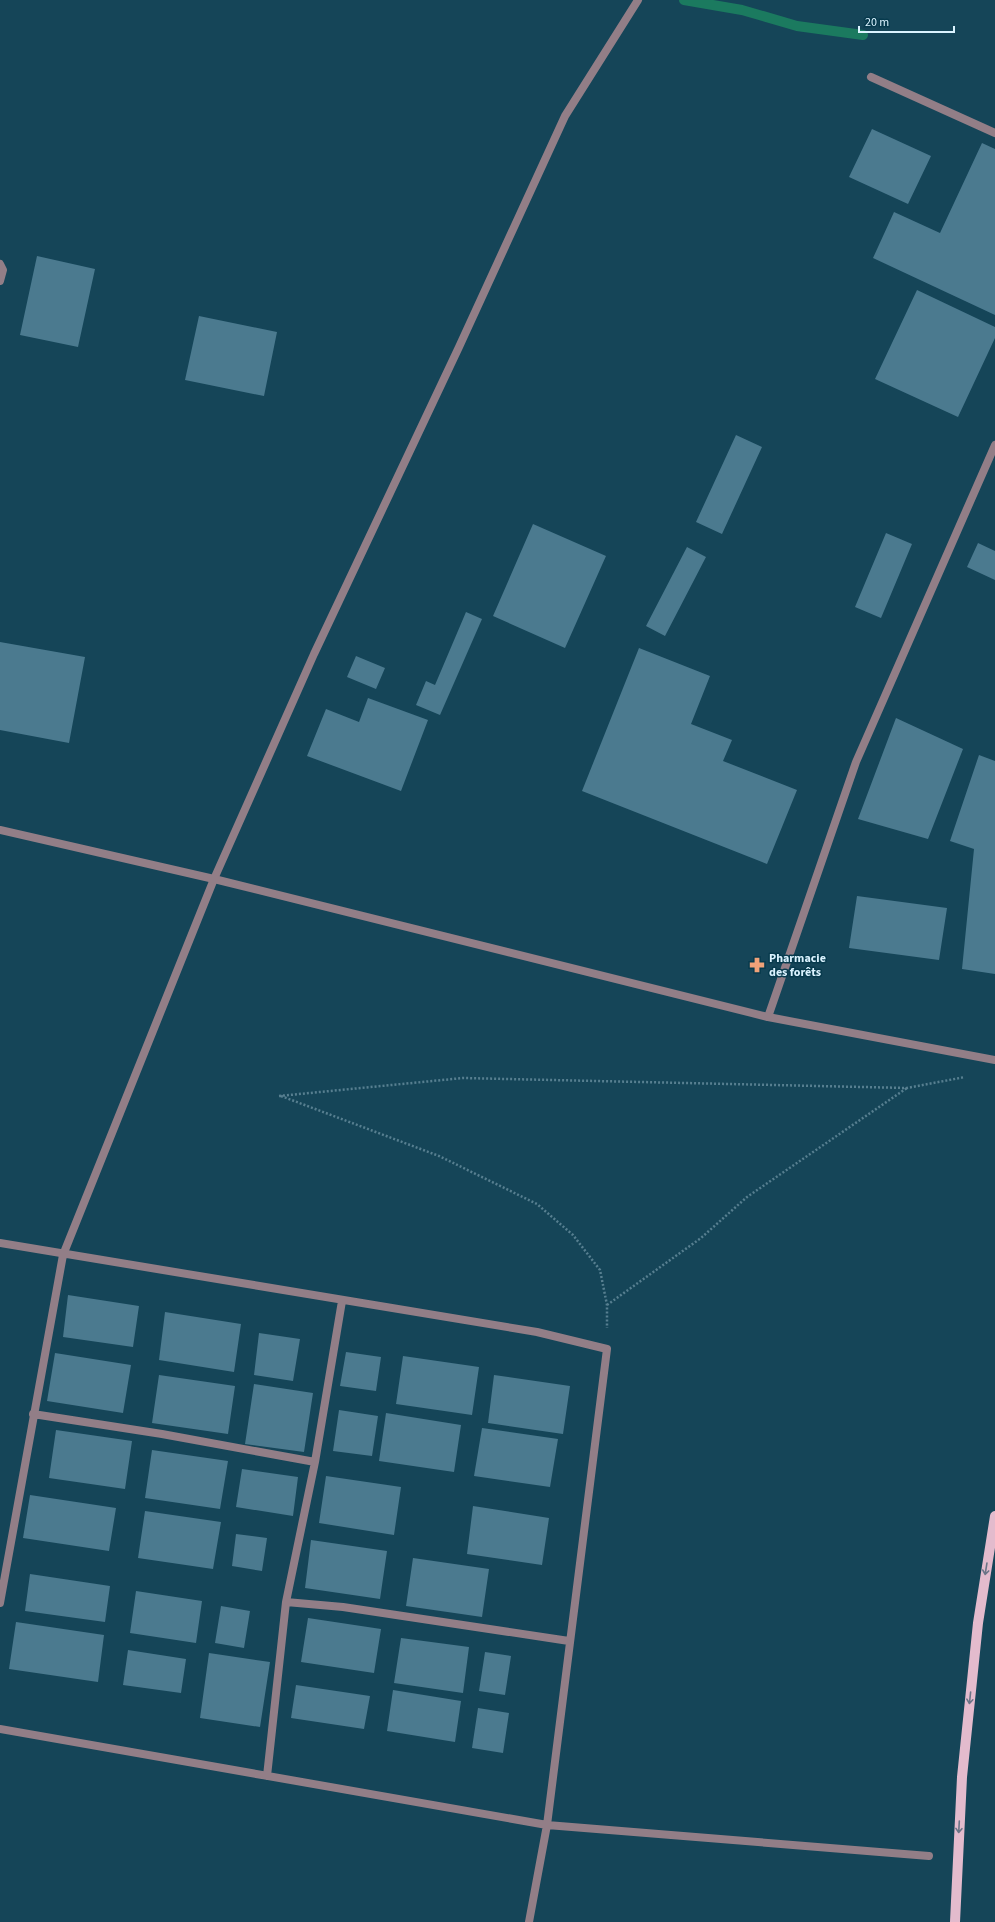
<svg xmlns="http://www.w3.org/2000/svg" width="995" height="1922" viewBox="0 0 995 1922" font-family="'Source Sans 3',sans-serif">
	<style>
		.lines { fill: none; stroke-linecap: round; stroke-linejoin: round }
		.stream { stroke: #1b7a5f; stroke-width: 10 }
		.building { fill: #4b7a8f }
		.path { stroke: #577f90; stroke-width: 2.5; stroke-dasharray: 2 2; stroke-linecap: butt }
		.minor { stroke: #927e87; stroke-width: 8 }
		.tertiary { stroke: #927e87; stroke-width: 8 }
		.primary { stroke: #e3bbcd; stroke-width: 10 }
		.oneway { stroke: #6a7487 }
		.labels { text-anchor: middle; stroke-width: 3; stroke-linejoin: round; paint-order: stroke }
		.poi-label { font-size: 12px; font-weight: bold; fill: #dbf3ff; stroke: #073a4d; text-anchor: start }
	</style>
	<rect width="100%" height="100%" fill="#154558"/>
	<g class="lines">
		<path class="stream" d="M684 0 742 10 797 26 863 35"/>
	</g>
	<path class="building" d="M872 129 931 156 908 204 849 177Z
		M982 143 995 149V315L873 258 894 212 940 233Z
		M37 256 95 269 78 347 20 335Z
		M917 290 995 327V338L958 417 875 379Z
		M199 316 277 332 264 396 185 380Z
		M736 435 762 447 722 534 696 522Z
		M533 524 606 556 565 648 493 616Z
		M886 533 912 544 881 618 855 607Z
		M978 543 995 551V580L967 567Z
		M687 547 706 557 665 636 646 626Z
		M466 612 482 619 440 715 416 705 426 681 435 685Z
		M0 642 85 657 69 743 0 730Z
		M639 648 710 676 691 724 732 740 723 761 797 790 767 864 582 791Z
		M356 656 385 668 376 689 347 677Z
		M368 698 428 720 401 791 307 756 326 709 359 722Z
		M896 718 963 749 928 839 858 819Z
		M979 755 995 761V974L962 969 974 849 950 841Z
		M857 896 947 908 939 960 849 948Z
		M68 1295 139 1306 133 1347 63 1337Z
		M165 1312 241 1324 234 1372 159 1360Z
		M259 1333 300 1339 293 1381 254 1375Z
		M346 1352 381 1357 376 1391 340 1386Z
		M55 1353 131 1365 123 1413 47 1401Z
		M403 1356 479 1367 472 1415 396 1404Z
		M159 1375 235 1386 228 1434 152 1423Z
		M494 1375 570 1386 563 1434 488 1423Z
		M254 1384 313 1393 304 1452 245 1444Z
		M339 1410 378 1416 372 1456 333 1451Z
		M386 1413 461 1425 454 1472 379 1461Z
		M482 1428 558 1439 550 1487 474 1476Z
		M56 1430 132 1441 125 1489 49 1478Z
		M152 1450 228 1461 220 1509 145 1498Z
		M242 1469 298 1477 293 1516 236 1507Z
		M326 1476 401 1487 394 1535 319 1523Z
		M30 1495 116 1508 109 1551 23 1538Z
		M473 1506 549 1518 542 1565 467 1554Z
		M145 1511 221 1522 213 1569 138 1558Z
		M236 1534 267 1538 262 1571 232 1566Z
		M311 1540 387 1551 380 1599 305 1588Z
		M413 1558 489 1569 482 1617 406 1606Z
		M30 1574 110 1586 105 1622 25 1611Z
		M136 1591 202 1601 196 1643 130 1633Z
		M221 1606 250 1611 244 1648 215 1643Z
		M308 1618 381 1629 374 1673 301 1662Z
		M16 1622 104 1635 98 1682 9 1669Z
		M401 1638 469 1647 463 1693 394 1683Z
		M128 1650 186 1659 181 1693 123 1685Z
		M485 1652 511 1656 505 1695 479 1691Z
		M209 1653 270 1662 260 1727 200 1718Z
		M296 1685 370 1696 364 1729 291 1718Z
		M393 1690 461 1701 455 1742 387 1731Z
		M478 1708 509 1713 503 1753 472 1748Z"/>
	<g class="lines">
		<path class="path" d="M279 1096 463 1078 907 1088 965 1077
			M281 1096 439 1156 537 1204 573 1235 600 1270 607 1305V1328
			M607 1305 701 1238 747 1197 907 1088"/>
		<path class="minor" d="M871 77 995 133
			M0 264 3 270 0 281
			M768 1017 856 762 995 445
			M0 1243 537 1332 607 1349 547 1825 529 1922
			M33 1414 162 1434 315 1462
			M286 1602 343 1607 569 1641
			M0 1603 63 1255 214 879 314 654 459 347 565 116 638 0
			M0 1729 547 1825 929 1856
			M267 1776 286 1602 315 1462 342 1301"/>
		<path class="tertiary" d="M0 830 214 879 768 1017 995 1060"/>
		<path class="primary" d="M955 1922 962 1777 978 1623 995 1516"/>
	</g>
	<defs><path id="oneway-shaft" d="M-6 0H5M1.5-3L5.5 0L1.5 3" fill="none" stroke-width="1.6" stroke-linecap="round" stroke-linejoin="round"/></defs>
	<g class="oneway">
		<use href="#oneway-shaft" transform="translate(986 1569) rotate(99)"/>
		<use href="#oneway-shaft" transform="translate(970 1698) rotate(96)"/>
		<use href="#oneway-shaft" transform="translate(959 1827) rotate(93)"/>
	</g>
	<defs>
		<g id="pharmacy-bare" transform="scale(1.2)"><path d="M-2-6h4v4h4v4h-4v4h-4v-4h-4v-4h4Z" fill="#f0a279" stroke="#073a4d" stroke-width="2.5" paint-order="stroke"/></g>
	</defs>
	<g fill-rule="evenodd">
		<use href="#pharmacy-bare" x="757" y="965"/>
	</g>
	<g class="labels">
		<g class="poi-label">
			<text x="769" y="962">Pharmacie<tspan x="769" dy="14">des forêts</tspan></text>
		</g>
	</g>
	<path d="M859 26v6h95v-6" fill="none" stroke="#dbf3ff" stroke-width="2"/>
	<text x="865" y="26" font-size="12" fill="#dbf3ff" stroke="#073a4d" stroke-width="3" paint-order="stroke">20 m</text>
</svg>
